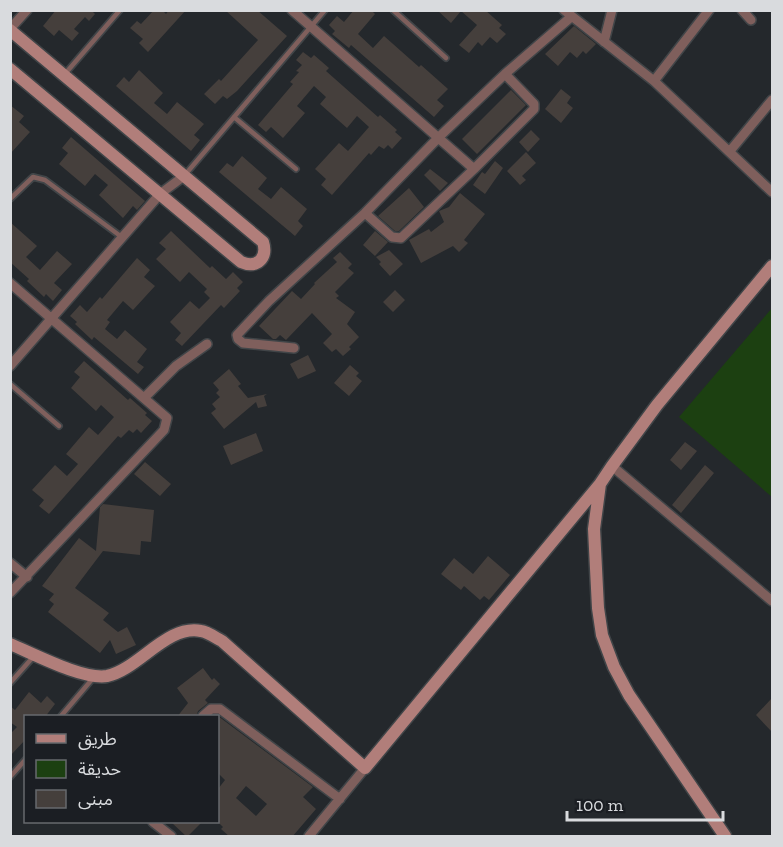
<svg xmlns="http://www.w3.org/2000/svg" width="783" height="847" viewBox="0 0 783 847" font-family="'Zilla Slab','Noto Sans Arabic',serif">
	<style>
		.green { fill: #1c4011 }
		.building { fill: #453f3c; fill-rule: evenodd }
		.lines { fill: none; stroke-linecap: round; stroke-linejoin: round }
		.lane-casing { stroke: #414548; stroke-width: 8 }
		.street-casing { stroke: #414548; stroke-width: 12 }
		.secondary-casing { stroke: #414548; stroke-width: 15 }
		.lane { stroke: #7f5f5c; stroke-width: 4.5 }
		.street { stroke: #7f5f5c; stroke-width: 9 }
		.secondary { stroke: #b17e7a; stroke-width: 12 }
	</style>
	<rect width="100%" height="100%" fill="#24282c"/>
	<path class="green" d="M772 308V497L679 417Z"/>
	<path class="building" d="M56 10H91L95 14 89 21 85 17 74 29 79 33 72 41 59 30 54 36 43 26Z
		M154 10H162L166 14 169 10H186L148 52 139 43 143 39 130 28 137 21 141 24Z
		M225 10H257L287 36 237 91 227 99 223 96 215 104 204 94 219 79 221 81 258 40Z
		M354 10H371L375 14 358 34 373 48 384 36 419 67 421 65 448 89 437 100 444 106 434 117 351 45 349 48 332 34 335 31 329 25 337 16 344 22Z
		M437 10H485L502 25 499 28 506 34 497 43 490 37 482 46 478 42 469 53 459 45 477 25 461 11 451 23Z
		M574 26 596 44 586 54 583 51 577 58 570 52 558 66 545 54Z
		M303 52 311 58 314 55 329 68 326 71 378 117 380 115 397 130 395 132 402 138 392 149 388 145 384 149 379 146 371 155 369 153 332 195 321 185 326 179 315 169 339 143 348 151 369 127 357 116 347 128 320 104 326 97 314 86 297 106 305 113 283 138 271 127 266 132 258 125 293 84 290 82 299 72 296 71 302 65 296 60Z
		M139 70 163 93 154 103 167 114 177 102 204 124 194 135 200 140 191 151 116 86 124 77 129 82Z
		M561 89 571 97 567 103 573 108 561 123 545 109Z
		M511 90 526 105 477 154 462 139Z
		M10 105 24 116 19 122 30 132 10 154Z
		M531 130 540 139 528 152 519 142Z
		M71 137 145 201 137 210 133 206 123 218 99 195 108 185 95 174 85 186 59 164 68 153 62 148Z
		M526 152 536 163 522 176 526 180 520 185 507 171Z
		M242 156 267 178 258 189 271 199 281 187 307 209 298 221 303 226 295 236 219 172 227 163 233 167Z
		M495 161 503 168 485 194 473 185 482 172 485 174Z
		M430 169 448 183 440 191 424 175Z
		M409 188 424 207 399 231H395L378 216Z
		M460 193 485 214 464 240 468 243 459 252 453 246 421 263 409 240 429 229 431 232 444 222 439 211 449 207Z
		M10 222 37 246 26 257 40 270 57 251 72 264 54 283 62 290 53 301 46 294 44 297 27 281 29 279 10 262Z
		M171 231 210 268 212 266 226 279 233 272 243 282 237 288 240 291 224 308 221 305 182 346 175 340 181 333 170 322 190 301 199 309 210 298 204 292 207 289 189 272 180 282 156 259 166 249 159 243Z
		M375 231 388 242 375 256 363 245Z
		M389 250 403 264 390 276 379 264 381 262 376 257Z
		M340 252 352 264 348 268 354 273 335 292 339 296 336 298 355 312 347 324 359 337 349 347 351 349 343 356 336 349 332 352 323 343 332 334 312 313 286 340 280 335 276 339H273L259 326 292 291 301 299 315 284 314 283 337 262 333 258Z
		M137 258 150 270 144 277 155 286 133 310 123 301 107 320 110 322 105 329 117 339 125 330 147 349 137 362 144 367 138 374 94 337 92 340 75 324 77 322 70 316 80 305 87 312 100 297 102 299Z
		M395 290 405 300 393 312 383 302Z
		M308 355 316 371 298 379 290 364Z
		M84 361 128 400 130 398 147 413 145 415 152 421 141 433 137 429 133 433 129 430 121 438 118 436 49 514 39 506 44 500 32 490 55 465 67 476 78 464 66 454 89 427 98 435 114 417 101 405 96 411 71 388 80 377 74 372Z
		M350 365 359 373 356 376 362 381 349 396 334 383Z
		M229 369 241 384 238 386 248 398 267 394 264 396 267 406 258 408 256 402 224 429 211 413 216 409 212 404 220 397 216 393 219 390 213 383Z
		M256 433 263 451 231 465 223 446Z
		M685 442 697 451 681 470 670 460Z
		M145 462 171 484 160 496 134 474Z
		M705 465 714 473 681 513 672 505Z
		M103 504 154 510 151 542 141 541 140 555 103 551 75 588 109 613 103 620 118 632 127 627 136 645 116 654 110 640 100 653 48 612 54 604 49 600 54 594 42 586 79 538 96 551 100 507Z
		M488 556 510 575 489 600 484 596 480 600 464 586 461 590 441 574 454 558 473 574Z
		M203 668 212 680 214 678 220 684 205 700 208 703 198 711 196 717H177L188 703 177 688Z
		M29 692 41 703 47 696 55 704 45 717H26V739L10 756V734L17 727 10 722V706L15 710Z
		M772 698V732L756 715Z
		M214 716H218L313 787 303 797 316 809 292 837H230L221 829 223 827 218 822V789L225 780 218 773V717ZM246 786 267 804 256 816 236 798Z
		M171 822H202L187 837Z"/>
	<g class="lines">
		<g class="lane-casing">
			<path id="lane" d="M393 10 446 58
				M64 75 120 10
				M234 117 296 169
				M184 176 325 10
				M10 199 33 177 45 180 123 238
				M10 384 59 426
				M10 683 34 656
				M61 716 94 677
				M10 777 26 759"/>
		</g>
		<g class="street-casing">
			<path id="street" d="M292 10 474 169
				M564 10 654 81 772 192
				M742 10 751 20
				M10 29 27 10
				M604 42 612 10
				M654 81 709 10
				M730 151 772 100
				M365 213 392 237 401 238 474 169 534 109V104L505 74
				M10 283 167 418 164 430 10 593
				M294 348 243 343 238 339 237 335 269 301 365 213 439 137 505 74 571 17
				M10 366 160 194 184 176
				M144 398 176 366 207 344
				M612 466 772 601
				M10 563 27 577
				M203 716 211 709H220L340 799
				M153 822 171 836
				M309 836 365 768"/>
		</g>
		<g class="secondary-casing">
			<path id="secondary" d="M10 30 263 242C268 258 257 269 241 262L10 69
				M10 644C34 654 83 680 107 676 138 670 167 624 201 631 208 632 216 638 222 641L365 768 600 484
				M725 836 629 695 614 667 602 635 598 608 594 529 600 484 612 466 657 405 772 266"/>
		</g>
		<use href="#lane" class="lane"/>
		<use href="#street" class="street"/>
		<use href="#secondary" class="secondary"/>
	</g>
	<rect width="783" height="847" fill="none" stroke="#d9dbde" stroke-width="24"/>
	<rect x="24" y="715" width="195" height="108" fill="#1b1e23" stroke="#676a6e" stroke-width="1.5"/>
	<rect x="36" y="734" width="30" height="9" fill="#b17e7a" stroke="#676a6e" stroke-width="1.5"/>
	<text x="78" y="745" font-size="18" fill="#d9dbde">طريق</text>
	<rect x="36" y="760" width="30" height="18" fill="#1c4011" stroke="#676a6e" stroke-width="1.5"/>
	<text x="78" y="775" font-size="18" fill="#d9dbde">حديقة</text>
	<rect x="36" y="790" width="30" height="18" fill="#453f3c" stroke="#676a6e" stroke-width="1.5"/>
	<text x="78" y="805" font-size="18" fill="#d9dbde">مبنى</text>
	<path d="M567 811v9h156v-9" fill="none" stroke="#d9dbde" stroke-width="3"/>
	<text x="576" y="811" font-size="18" fill="#d9dbde" stroke="#1b1e23" stroke-width="4.5" paint-order="stroke">100 m</text>
</svg>
